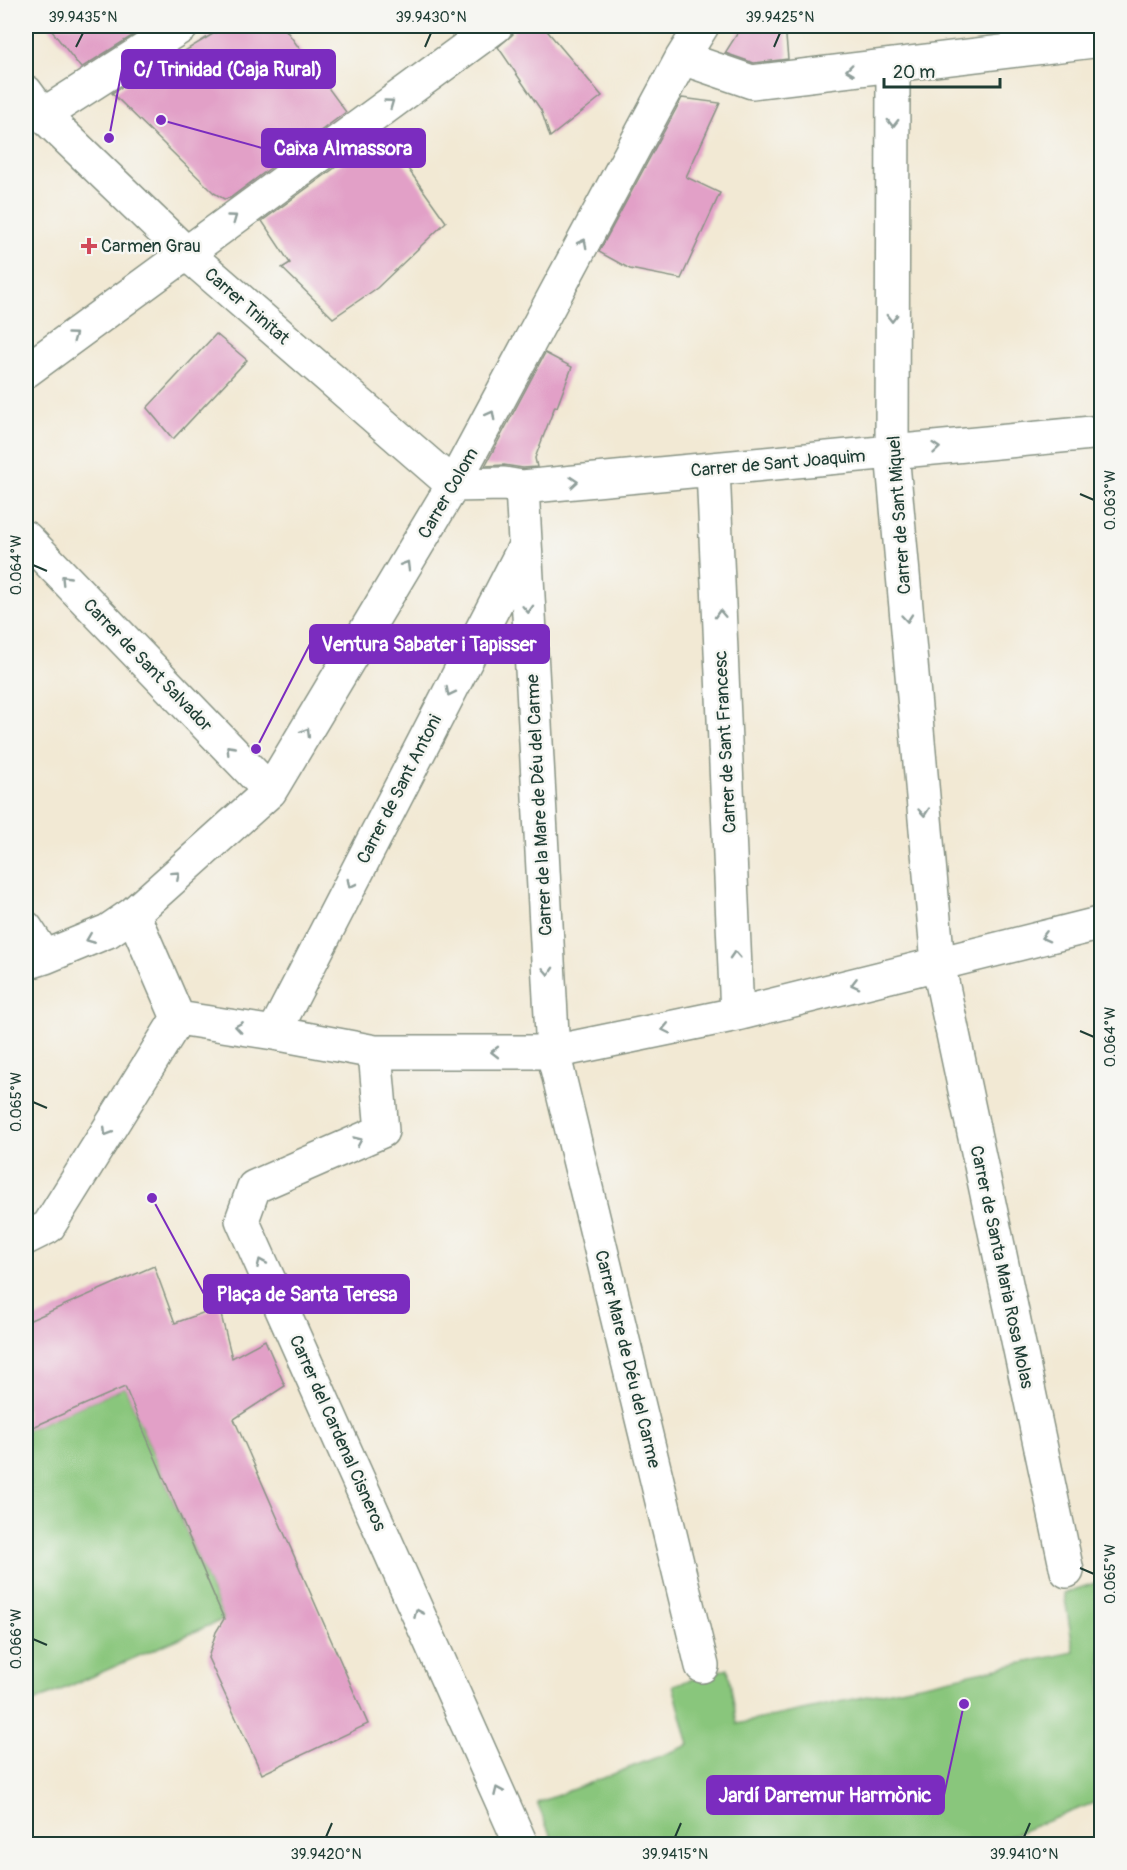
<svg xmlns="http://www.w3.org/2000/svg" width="1127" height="1870" viewBox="0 0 1127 1870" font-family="Pangolin,sans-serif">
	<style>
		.green { fill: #89c67c; stroke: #548258; stroke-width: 1.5 }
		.building { fill: #e2a0c7 }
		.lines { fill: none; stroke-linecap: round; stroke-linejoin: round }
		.minor-casing { stroke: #889384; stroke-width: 36 }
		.minor { stroke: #fff; stroke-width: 33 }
		.oneway { stroke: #8f9e9a }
		.ticks { fill: none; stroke: #1f3d34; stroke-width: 2 }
		.poi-dot { fill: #d1495b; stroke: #f6f6f2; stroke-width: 2 }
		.labels { text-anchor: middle; stroke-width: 5; stroke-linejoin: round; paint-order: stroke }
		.poi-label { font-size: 18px; fill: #1f3d34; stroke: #f6f6f2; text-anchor: start }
		.street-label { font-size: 18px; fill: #1f3d34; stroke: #f6f6f2 }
		.leader { fill: none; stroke: #7b2cbf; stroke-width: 2 }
		.callout-dot { fill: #7b2cbf; stroke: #f6f6f2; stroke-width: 2 }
		.callout { fill: #7b2cbf; stroke: #7b2cbf; stroke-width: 2 }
		.callout-label { font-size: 20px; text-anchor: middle; font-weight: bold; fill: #fff }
		.neatline { fill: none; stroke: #1f3d34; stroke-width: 2 }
		.ticks-label { font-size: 15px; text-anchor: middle; fill: #1f3d34 }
	</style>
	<rect width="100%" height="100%" fill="#f6f6f2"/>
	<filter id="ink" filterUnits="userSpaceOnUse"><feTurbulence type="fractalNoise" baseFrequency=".0167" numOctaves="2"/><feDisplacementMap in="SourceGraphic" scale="12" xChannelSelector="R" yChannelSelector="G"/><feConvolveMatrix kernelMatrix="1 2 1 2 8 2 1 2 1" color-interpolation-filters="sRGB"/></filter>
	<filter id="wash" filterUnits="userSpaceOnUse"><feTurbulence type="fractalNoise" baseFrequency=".008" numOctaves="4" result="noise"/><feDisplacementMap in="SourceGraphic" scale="24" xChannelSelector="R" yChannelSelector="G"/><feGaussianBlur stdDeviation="1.35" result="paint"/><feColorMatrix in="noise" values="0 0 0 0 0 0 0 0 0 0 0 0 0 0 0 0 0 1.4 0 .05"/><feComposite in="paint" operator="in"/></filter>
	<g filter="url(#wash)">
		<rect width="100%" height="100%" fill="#f2e9d4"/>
		<path class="green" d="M125 1387 224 1619 26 1705V1430Z
			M1101 1581V1800L989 1844H554L537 1803 689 1745 673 1685 728 1668 737 1724 1074 1652 1064 1593Z"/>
		<g id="blocks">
			<path class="building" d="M48 26H148L81 68Z
				M226 26H283L346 112 230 198 224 199 214 193 112 93 173 54 175 57Z
				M514 26H543L602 96 550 137 541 110 498 47 513 34Z
				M742 26H785L788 59 754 63 725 53Z
				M682 98 720 103 686 177 720 193 681 279 630 269 599 252Z
				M389 142 446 222 377 288 333 318 282 268 290 263 262 221 369 143 375 152Z
				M216 334 247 360 173 439 147 408Z
				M545 353 572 367 557 407 555 406 535 458 537 467 523 468 504 465 485 466Z
				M154 1266 175 1323 219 1307 232 1358 265 1340 285 1386 234 1419 368 1724 262 1774 208 1658 216 1632 224 1619 125 1387 26 1430V1322Z"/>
		</g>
	</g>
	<g filter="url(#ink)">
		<use href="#blocks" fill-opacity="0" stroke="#889384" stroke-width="1.5"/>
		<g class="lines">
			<g class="minor-casing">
				<path id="minor" d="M682 58 752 82 1102 40
					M893 65 892 452 938 963 1067 1571
					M26 92 43 115 186 253 453 485
					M43 115 182 26
					M26 371 496 26
					M713 469 737 1014
					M453 485 504 484 522 487 1102 432
					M522 487 553 1052 702 1666
					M26 538 270 791
					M133 914 178 1018
					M26 928 45 957
					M26 963 45 957 108 931 133 914 270 791 453 485 682 58 702 26
					M274 1033 524 548
					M375 1052 382 1131 254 1187 242 1220 521 1844
					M26 1238 48 1227 178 1018 274 1033 375 1052H553L737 1014 1102 923"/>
			</g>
			<use href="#minor" class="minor"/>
		</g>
		<defs><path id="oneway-chevron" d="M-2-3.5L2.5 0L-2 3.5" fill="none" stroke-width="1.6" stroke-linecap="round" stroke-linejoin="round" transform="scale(1.5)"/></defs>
		<g class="oneway">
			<use href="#oneway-chevron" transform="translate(850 70) rotate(173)"/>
			<use href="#oneway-chevron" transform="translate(390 103) rotate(-36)"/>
			<use href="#oneway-chevron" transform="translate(893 123) rotate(90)"/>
			<use href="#oneway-chevron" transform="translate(233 218) rotate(-36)"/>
			<use href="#oneway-chevron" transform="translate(583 243) rotate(-62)"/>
			<use href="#oneway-chevron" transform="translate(892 318) rotate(90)"/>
			<use href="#oneway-chevron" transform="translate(73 336) rotate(-36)"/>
			<use href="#oneway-chevron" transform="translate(491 415) rotate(-62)"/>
			<use href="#oneway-chevron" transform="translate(936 448) rotate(-5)"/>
			<use href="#oneway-chevron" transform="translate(574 482) rotate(-5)"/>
			<use href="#oneway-chevron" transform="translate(406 565) rotate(-59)"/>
			<use href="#oneway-chevron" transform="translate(65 579) rotate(-134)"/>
			<use href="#oneway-chevron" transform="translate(528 609) rotate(87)"/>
			<use href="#oneway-chevron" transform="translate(720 614) rotate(-93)"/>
			<use href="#oneway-chevron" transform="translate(907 618) rotate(85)"/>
			<use href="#oneway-chevron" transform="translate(450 692) rotate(117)"/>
			<use href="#oneway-chevron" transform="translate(306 732) rotate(-59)"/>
			<use href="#oneway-chevron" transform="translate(230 749) rotate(-134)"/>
			<use href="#oneway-chevron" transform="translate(924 812) rotate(85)"/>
			<use href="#oneway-chevron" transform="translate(176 875) rotate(-42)"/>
			<use href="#oneway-chevron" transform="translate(351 884) rotate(117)"/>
			<use href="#oneway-chevron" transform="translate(1045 937) rotate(166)"/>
			<use href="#oneway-chevron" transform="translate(90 939) rotate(158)"/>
			<use href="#oneway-chevron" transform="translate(735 955) rotate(-93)"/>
			<use href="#oneway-chevron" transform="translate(548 971) rotate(87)"/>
			<use href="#oneway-chevron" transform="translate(855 984) rotate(166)"/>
			<use href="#oneway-chevron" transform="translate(239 1027) rotate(-172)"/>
			<use href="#oneway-chevron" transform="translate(666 1029) rotate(168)"/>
			<use href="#oneway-chevron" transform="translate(495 1052) rotate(180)"/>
			<use href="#oneway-chevron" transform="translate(107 1132) rotate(122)"/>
			<use href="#oneway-chevron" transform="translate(358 1141) rotate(-24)"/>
			<use href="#oneway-chevron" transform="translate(261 1263) rotate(-114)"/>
			<use href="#oneway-chevron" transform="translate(418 1613) rotate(-114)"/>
			<use href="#oneway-chevron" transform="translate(498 1791) rotate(-114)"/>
		</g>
	</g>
	<path class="ticks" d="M76 47 83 33M425 47 431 33M774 47 780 33M1080 494 1094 500M33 565 47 571M1080 1031 1094 1037M33 1102 47 1108M1080 1568 1094 1574M33 1639 47 1645M326 1837 332 1823M675 1837 681 1823M1024 1837 1030 1823"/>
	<path class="poi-dot" d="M86 237h6v6h6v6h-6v6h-6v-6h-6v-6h6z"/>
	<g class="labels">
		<g class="poi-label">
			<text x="101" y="252">Carmen Grau</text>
		</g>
		<g class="street-label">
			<text transform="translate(247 306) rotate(41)" y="6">Carrer Trinitat</text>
			<text transform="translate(778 463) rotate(-5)" y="6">Carrer de Sant Joaquim</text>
			<text transform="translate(448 493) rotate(-60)" y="6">Carrer Colom</text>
			<text transform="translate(899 515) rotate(-94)" y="6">Carrer de Sant Miquel</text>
			<text transform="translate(148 665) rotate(46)" y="6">Carrer de Sant Salvador</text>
			<text transform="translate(725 742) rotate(-93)" y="6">Carrer de Sant Francesc</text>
			<text transform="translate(399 789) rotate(-63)" y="6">Carrer de Sant Antoni</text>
			<text transform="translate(539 805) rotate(-93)" y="6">Carrer de la Mare de Déu del Carme</text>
			<text transform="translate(1002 1267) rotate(78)" y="6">Carrer de Santa Maria Rosa Molas</text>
			<text transform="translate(628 1359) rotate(76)" y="6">Carrer Mare de Déu del Carme</text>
			<text transform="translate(338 1433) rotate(66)" y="6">Carrer del Cardenal Cisneros</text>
		</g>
	</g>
	<path class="leader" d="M109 138L122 69M161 120L262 148M256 749L310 644M152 1198L204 1294M964 1704L944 1795"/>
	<g class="callout-dot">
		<circle cx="109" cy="138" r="6"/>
		<circle cx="161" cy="120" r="6"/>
		<circle cx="256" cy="749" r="6"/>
		<circle cx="152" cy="1198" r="6"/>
		<circle cx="964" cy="1704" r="6"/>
	</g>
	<g class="callout">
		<rect x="122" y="50" width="213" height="38" rx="6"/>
		<rect x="262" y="129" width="163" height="38" rx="6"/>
		<rect x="310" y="625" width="239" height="38" rx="6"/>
		<rect x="204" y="1275" width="205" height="38" rx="6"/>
		<rect x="707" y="1776" width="237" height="38" rx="6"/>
	</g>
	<g class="callout-label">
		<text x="228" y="76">C/ Trinidad (Caja Rural)</text>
		<text x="343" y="155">Caixa Almassora</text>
		<text x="429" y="651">Ventura Sabater i Tapisser</text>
		<text x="307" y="1301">Plaça de Santa Teresa</text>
		<text x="825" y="1802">Jardí Darremur Harmònic</text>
	</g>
	<rect width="1127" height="1870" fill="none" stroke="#f6f6f2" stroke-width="66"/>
	<path d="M884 78v9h116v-9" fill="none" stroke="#1f3d34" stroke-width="3"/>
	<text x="893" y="78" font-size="18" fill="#1f3d34" stroke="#f6f6f2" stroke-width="4.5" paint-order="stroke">20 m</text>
	<rect x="33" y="33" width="1061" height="1804" class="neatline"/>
	<g class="ticks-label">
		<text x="83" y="22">39.9435°N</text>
		<text x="431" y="22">39.9430°N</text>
		<text x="780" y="22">39.9425°N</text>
		<text transform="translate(1110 500) rotate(-90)" y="5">0.063°W</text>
		<text transform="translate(16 565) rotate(-90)" y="5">0.064°W</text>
		<text transform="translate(1110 1037) rotate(-90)" y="5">0.064°W</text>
		<text transform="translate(16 1102) rotate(-90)" y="5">0.065°W</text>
		<text transform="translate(1110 1574) rotate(-90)" y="5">0.065°W</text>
		<text transform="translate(16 1639) rotate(-90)" y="5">0.066°W</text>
		<text x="326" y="1859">39.9420°N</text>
		<text x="675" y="1859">39.9415°N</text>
		<text x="1024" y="1859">39.9410°N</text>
	</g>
</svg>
